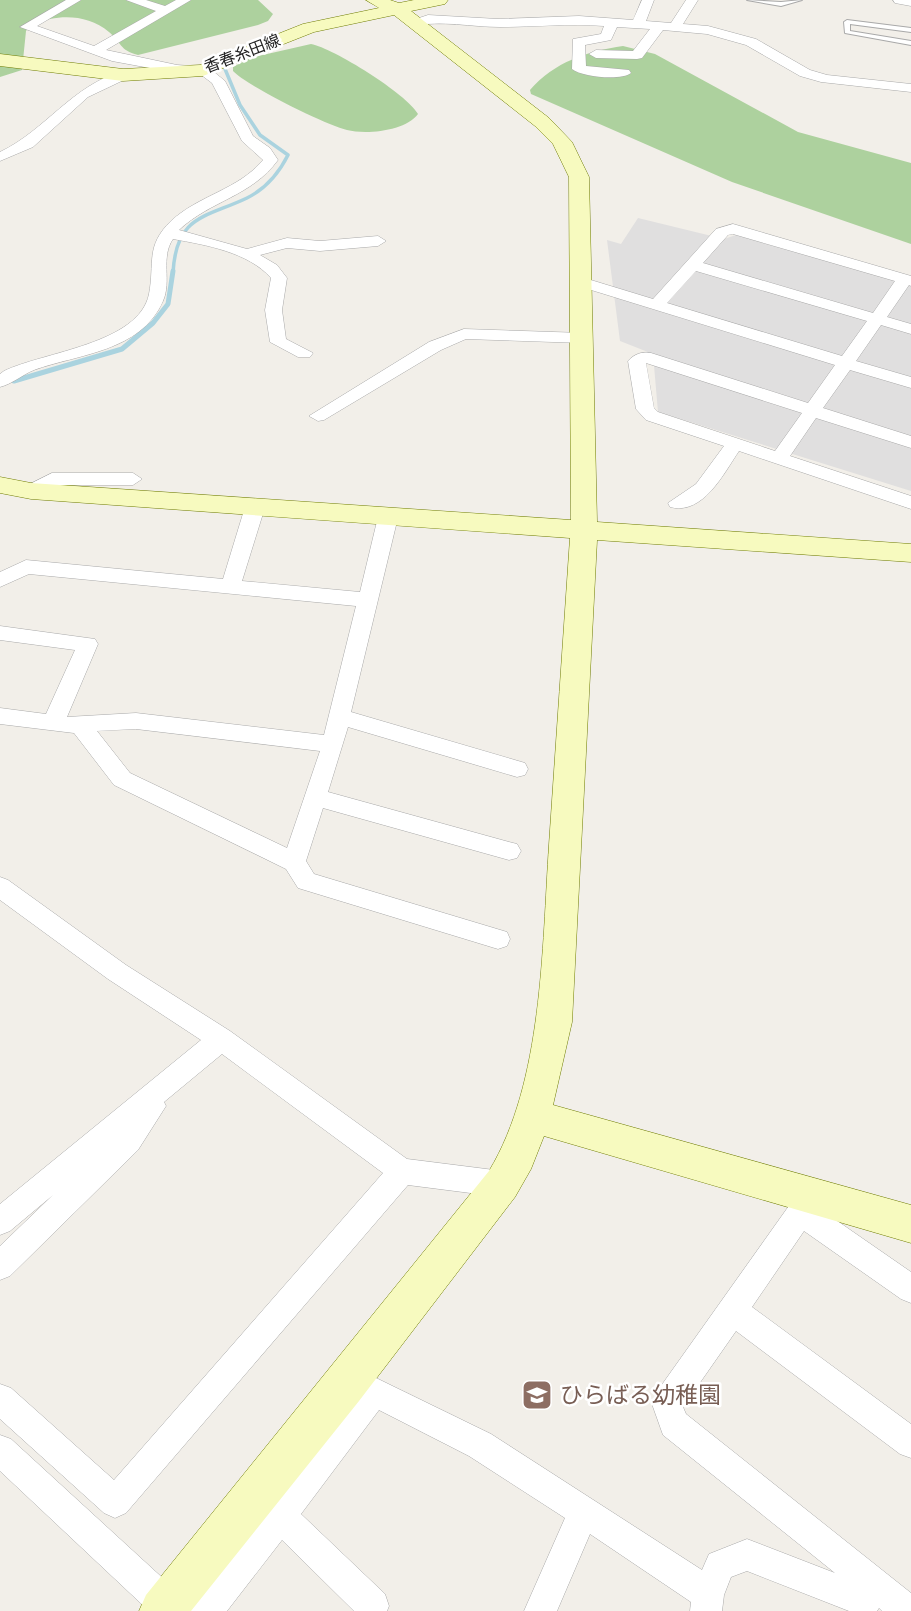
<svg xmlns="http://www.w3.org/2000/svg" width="911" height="1611" viewBox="0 0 911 1611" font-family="Commissioner,'Noto Sans JP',sans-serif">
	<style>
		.residential { fill: #e0dfdf }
		.forest { fill: #add19e }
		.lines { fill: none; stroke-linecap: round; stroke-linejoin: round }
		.stream-far1 { stroke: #aad3df; stroke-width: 3.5 }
		.stream { stroke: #aad3df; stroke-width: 5 }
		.lane-casing { stroke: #a9a9a9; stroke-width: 2 }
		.street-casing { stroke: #a9a9a9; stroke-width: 1 }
		.secondary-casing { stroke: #707d05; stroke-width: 1 }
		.lane { fill: #fff; fill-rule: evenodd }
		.street { fill: #fff; fill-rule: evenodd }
		.secondary { fill: #f7fabf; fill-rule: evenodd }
		.labels { text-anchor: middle; stroke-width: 5; stroke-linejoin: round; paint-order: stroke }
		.far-street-label { font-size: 16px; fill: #222; stroke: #fff }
		.near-education-label { font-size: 23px; fill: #785e54; stroke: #fff; text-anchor: start }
	</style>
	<rect width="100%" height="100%" fill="#f2efe9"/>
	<path class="residential" d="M638 218 724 239 736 235 911 285V491L658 412 653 354 620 341 607 240 621 244Z"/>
	<path class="forest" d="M0 0H258L273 14 268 21 258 25 138 55C119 50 122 43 109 32 92 18 71 15 50 19 41 21 32 22 26 31L22 70 0 77Z
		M311 44C333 48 407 94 418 114 406 131 366 135 347 130 326 125 247 86 233 71V67L250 58Z
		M623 46 655 54 798 132 911 163V244L732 182 531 94 530 90C554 62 588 51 623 46Z"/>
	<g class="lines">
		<path class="stream-far1" d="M173 273C176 215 205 218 247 198 265 189 279 173 288 155L260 135 240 105 225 69"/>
		<path class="stream" d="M14 381 122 349 153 323 168 304 173 271"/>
		<g class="lane-casing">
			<path id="lane" d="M747 0 781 2 802 0 781 6Z
				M847 20 911 28V32L850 24V31L911 41V45L845 33 844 22Z"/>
		</g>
		<g class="street-casing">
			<path id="street" d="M66 0H81L37 26 94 46 156 11 126 0H146L165 6 176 0H191L106 50 177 65 208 67 225 81 253 136 270 148 278 160C251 197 211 200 179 230L247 249 287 238 320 241 378 236 386 241 378 246 320 251 287 248 260 255 277 265 287 278 282 310 286 339 313 353 310 357H298L270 342 265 310 271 278C248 252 206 245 173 239 160 258 172 281 163 301 141 352 78 354 34 370 22 375 12 384 0 387V374L4 371C43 352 139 344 149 294 155 263 145 246 171 221 199 195 238 190 263 160L242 141 212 83 200 74 177 73 112 61 20 27Z
				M642 0H654L646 21 671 23 686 0H698L683 24 708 26 756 39 810 70 827 75 911 84V92L821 82 800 76 746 45 707 34 663 30 642 58 637 59 596 58 589 54 596 50 633 51 650 29 617 27 611 40 585 45 586 66 629 70 631 73C621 81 582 77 572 69L573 39 601 34 604 26C569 23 535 27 500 27 471 27 442 20 413 26L407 22 428 15 498 19 579 16 633 20Z
				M893 0H911V6L895 3Z
				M123 71 128 72V78L88 97 33 147 0 161V152C46 130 72 85 123 71Z
				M733 224 911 276V286L909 285 887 317 911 324V334L881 325 856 361 911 377V388L850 370 823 408 911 436V448L816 418 790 456 911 496V509L739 451C724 473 703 516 670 507L668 503 696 484 724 446 646 420 636 409 628 361C634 354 643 351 651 353L808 403 835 365 575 285 573 282 581 277 653 299 716 229ZM733 234 895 281 873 313 703 263 728 235ZM696 271 867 321 842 356 667 303ZM646 363 802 413 775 451 658 412 654 408Z
				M464 329 583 333 591 338 583 343 466 339 441 350 324 420 318 421 309 416 429 342Z
				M52 473H133L142 479 133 485H56L38 495H24L22 491 24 487Z
				M255 501 262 503 265 507 242 581 360 592 378 517 381 513H395L398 517 351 712 525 763 528 769 525 775 517 777 348 727 328 792 509 842 517 844 521 851 517 858 509 860 323 808 306 861 314 874 507 932 510 939 507 946 498 949 298 888 286 869 114 785 74 733 0 724V708L46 714 75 650 0 640V626L95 639 98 644 67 717 136 713 324 735 356 606 29 574 0 587V572L26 560 223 579 245 507 248 503ZM136 729 320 751 287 848 130 773 97 731Z
				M0 877 8 880 126 965 230 1031 407 1159 502 1171 512 1175 516 1184 512 1193 502 1197 408 1185 126 1513 115 1518 104 1513 0 1419V1384L11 1388 114 1480 383 1173 222 1054 164 1102 166 1106 138 1150 10 1276 0 1280V1246L53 1195 10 1231 0 1235V1204L201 1040 108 979 0 900Z
				M813 1182 823 1186 827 1195 820 1209 911 1272V1303L901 1299 804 1231 752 1307 911 1424V1458L900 1454 736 1331 683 1407 686 1414 911 1593V1611H882L879 1608 877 1611H849L747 1571 731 1577 724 1595 722 1611H690L691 1602 590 1534 557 1611H524L565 1518 469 1456 379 1410 301 1514 385 1594 389 1606 387 1611H354L282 1540 227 1611H190L194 1599 363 1381 374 1377 491 1434 702 1570 709 1554 747 1539 835 1573 663 1435 652 1404 656 1393 803 1186Z
				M0 1435 11 1439 179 1593 183 1605 181 1611H149L0 1471Z"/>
		</g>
		<g class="secondary-casing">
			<path id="secondary" d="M366 0H390L399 3 414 0H448L445 4 411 11 549 118 572 142 589 177 597 522 911 544V562L597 540 572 1022 553 1105 911 1205V1243L544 1136 531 1169 515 1197 359 1401 191 1611H139L146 1595 489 1171C543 1082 542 948 549 845 556 743 563 640 570 538L31 499 0 493V477L31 483 571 520 569 177 553 144 535 126 394 15 314 32 203 76 123 81 0 66V54L123 69 200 65 303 24 379 8Z"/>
		</g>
		<use href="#lane" class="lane"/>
		<use href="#street" class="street"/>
		<use href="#secondary" class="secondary"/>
	</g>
	<defs>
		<g id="school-square" transform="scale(1.575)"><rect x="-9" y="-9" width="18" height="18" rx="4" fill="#8d6e63" stroke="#fff"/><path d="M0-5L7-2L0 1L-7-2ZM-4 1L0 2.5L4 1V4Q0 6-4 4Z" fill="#fff"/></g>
	</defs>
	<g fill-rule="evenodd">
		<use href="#school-square" x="537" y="1395"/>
	</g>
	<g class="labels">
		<g class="far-street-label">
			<text transform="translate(242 53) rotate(-21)" y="6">香春糸田線</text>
		</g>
		<g class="near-education-label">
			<text x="560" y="1403">ひらばる幼稚園</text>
		</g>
	</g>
</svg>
